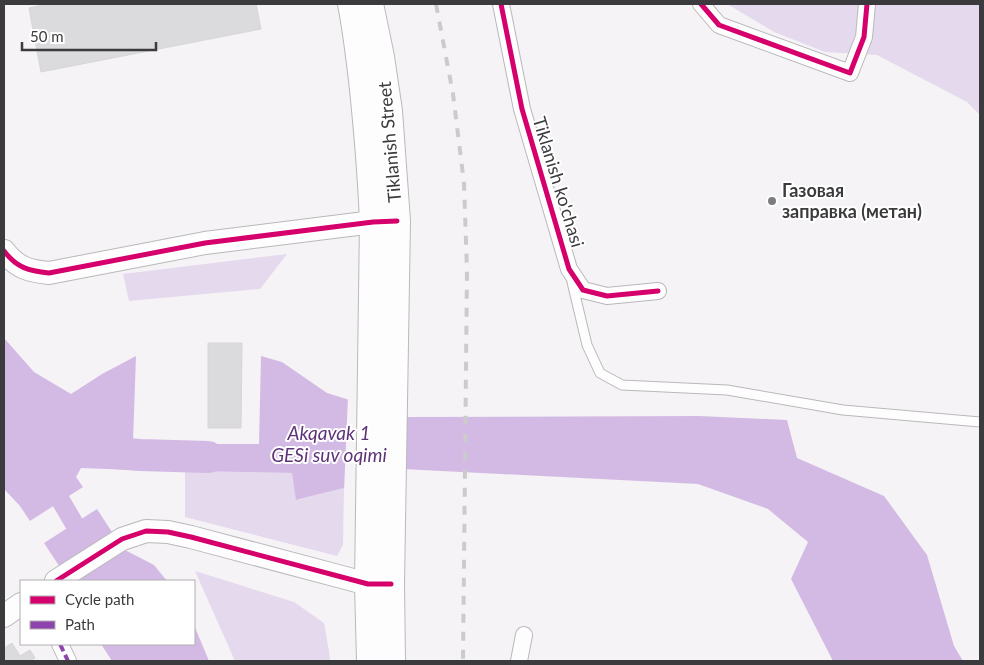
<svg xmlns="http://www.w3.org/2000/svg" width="984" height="665" viewBox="0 0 984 665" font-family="Lato,sans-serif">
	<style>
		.green { fill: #e5d9ee }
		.water { fill: #d3bae4 }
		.pier { fill: #f5f3f6 }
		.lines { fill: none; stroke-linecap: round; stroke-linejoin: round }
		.canal { stroke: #d3bae4; stroke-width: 19 }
		.river { stroke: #d3bae4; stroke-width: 32 }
		.building { fill: #dbdadc; stroke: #d6d5d7 }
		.lane-casing { stroke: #bab8ba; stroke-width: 11 }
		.street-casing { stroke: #bab8ba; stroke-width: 18 }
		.secondary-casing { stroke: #bab8ba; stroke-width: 24 }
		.primary-casing { stroke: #bab8ba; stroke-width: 28 }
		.lane { stroke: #fefdfe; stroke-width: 9 }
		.street { stroke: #fefdfe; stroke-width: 16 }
		.secondary { stroke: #fefdfe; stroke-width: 22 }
		.primary { stroke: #fefdfe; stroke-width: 26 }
		.rail { stroke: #cbcbcc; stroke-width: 4; stroke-dasharray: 9 9; stroke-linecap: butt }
		.quiet { stroke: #8e44ad; stroke-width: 4; stroke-dasharray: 8 4; stroke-linecap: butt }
		.cycleway-casing { stroke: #fff; stroke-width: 8 }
		.cycleway { stroke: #d6006c; stroke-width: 5 }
		.poi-dot { fill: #7c7b7d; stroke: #fff; stroke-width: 2 }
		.labels { text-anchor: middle; stroke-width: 4; stroke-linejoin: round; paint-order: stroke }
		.street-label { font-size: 18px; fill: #3b3a3c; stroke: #fff }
		.poi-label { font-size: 18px; font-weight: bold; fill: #3b3a3c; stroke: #fff; text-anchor: start }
		.water-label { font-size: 19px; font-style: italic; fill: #5e3378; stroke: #fff }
	</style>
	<rect width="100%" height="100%" fill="#f5f3f6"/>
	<path class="green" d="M727 4H980V115L967 102 877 55 825 52 774 32Z
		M287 254 260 289 129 301 123 274Z
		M185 471 292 473 297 500 344 488 343 545 337 556 185 517Z
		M195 571 294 602 324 623 329 651 330 661H235Z"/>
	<path class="water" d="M4 338 34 372 71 394 102 374 136 356 132 470 81 468 76 477 83 487 30 521 20 506 4 489Z
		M261 356 282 362 327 393 404 417 699 416 787 420 797 458 884 496 927 555 954 646 963 661H833L791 579 808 542 768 509 698 484 402 469 344 488 296 500 292 473 185 471 163 469 164 444H259Z
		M97 509 123 549 154 565 167 581H69L44 543Z
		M194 625 209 661H112L101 644H194Z"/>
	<path class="pier" d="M348 397 404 414 402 471 344 491Z"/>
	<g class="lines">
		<path class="canal" d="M48 479 108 581"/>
		<path class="river" d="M89 451 140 455 208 457"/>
	</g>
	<path class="building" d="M48 4H256L261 29 41 72 29 8Z
		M208 343H242L241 428H208Z
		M12 643 20 656 30 650 35 658 29 661H4V648Z"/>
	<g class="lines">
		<g class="lane-casing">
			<path id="lane" d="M572 282 587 345 600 373 622 385 727 390 843 410 980 422"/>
		</g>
		<g class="street-casing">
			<path id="street" d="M501 4 522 109 569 269 583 290 607 296 658 291
				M701 4 719 25 850 73 864 37 867 4
				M60 644 68 661
				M519 661 524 635"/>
		</g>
		<g class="secondary-casing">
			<path id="secondary" d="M4 251C17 268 29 271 49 273L205 243 373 222 391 221
				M56 581 122 539 146 531 168 532 191 537 368 584H385
				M4 616 21 604"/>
		</g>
		<g class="primary-casing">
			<path id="primary" d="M351 4C356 29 359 55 362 80 367 127 371 175 373 222L368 584 370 661
				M370 4 381 57 389 111 397 221 391 584 392 661"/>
		</g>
		<use href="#lane" class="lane"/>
		<use href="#street" class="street"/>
		<use href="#secondary" class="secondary"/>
		<use href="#primary" class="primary"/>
		<path class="rail" d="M436 4 453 94 464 183 467 271 463 661"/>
		<path class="quiet" d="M60 644 68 661"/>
		<g class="cycleway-casing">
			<path id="cycleway" d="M501 4 522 109 569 269 583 290 607 296 658 291
				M701 4 719 25 850 73 864 37 867 4
				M4 251C17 268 29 271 49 273L205 243 373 222 397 221
				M56 581 122 539 146 531 168 532 191 537 368 584H391"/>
		</g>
		<use href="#cycleway" class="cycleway"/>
	</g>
	<circle class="poi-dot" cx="772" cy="201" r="5"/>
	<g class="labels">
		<g class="street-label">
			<text transform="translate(390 142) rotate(-95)" y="6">Tiklanish Street</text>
			<text transform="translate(558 182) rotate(73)" y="6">Tiklanish ko'chasi</text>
		</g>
		<g class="poi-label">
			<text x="782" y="197">Газовая<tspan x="782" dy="21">заправка (метан)</tspan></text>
		</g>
		<g class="water-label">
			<text x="329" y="440">Akqavak 1<tspan x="329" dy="22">GESi suv oqimi</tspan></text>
		</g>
	</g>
	<rect width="984" height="665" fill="none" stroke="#3b3a3c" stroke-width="10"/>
	<rect x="20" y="580" width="175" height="65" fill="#ffffff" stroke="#b1b0b1"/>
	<rect x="30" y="596" width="25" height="8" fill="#d6006c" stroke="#b1b0b1"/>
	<text x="65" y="605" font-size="15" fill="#3b3a3c">Cycle path</text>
	<rect x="30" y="621" width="25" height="8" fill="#8e44ad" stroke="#b1b0b1"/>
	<text x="65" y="630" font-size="15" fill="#3b3a3c">Path</text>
	<path d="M22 42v8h134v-8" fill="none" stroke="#3b3a3c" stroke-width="2.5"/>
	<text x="30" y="42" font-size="15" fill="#3b3a3c" stroke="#ffffff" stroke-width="4" paint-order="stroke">50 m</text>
</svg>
